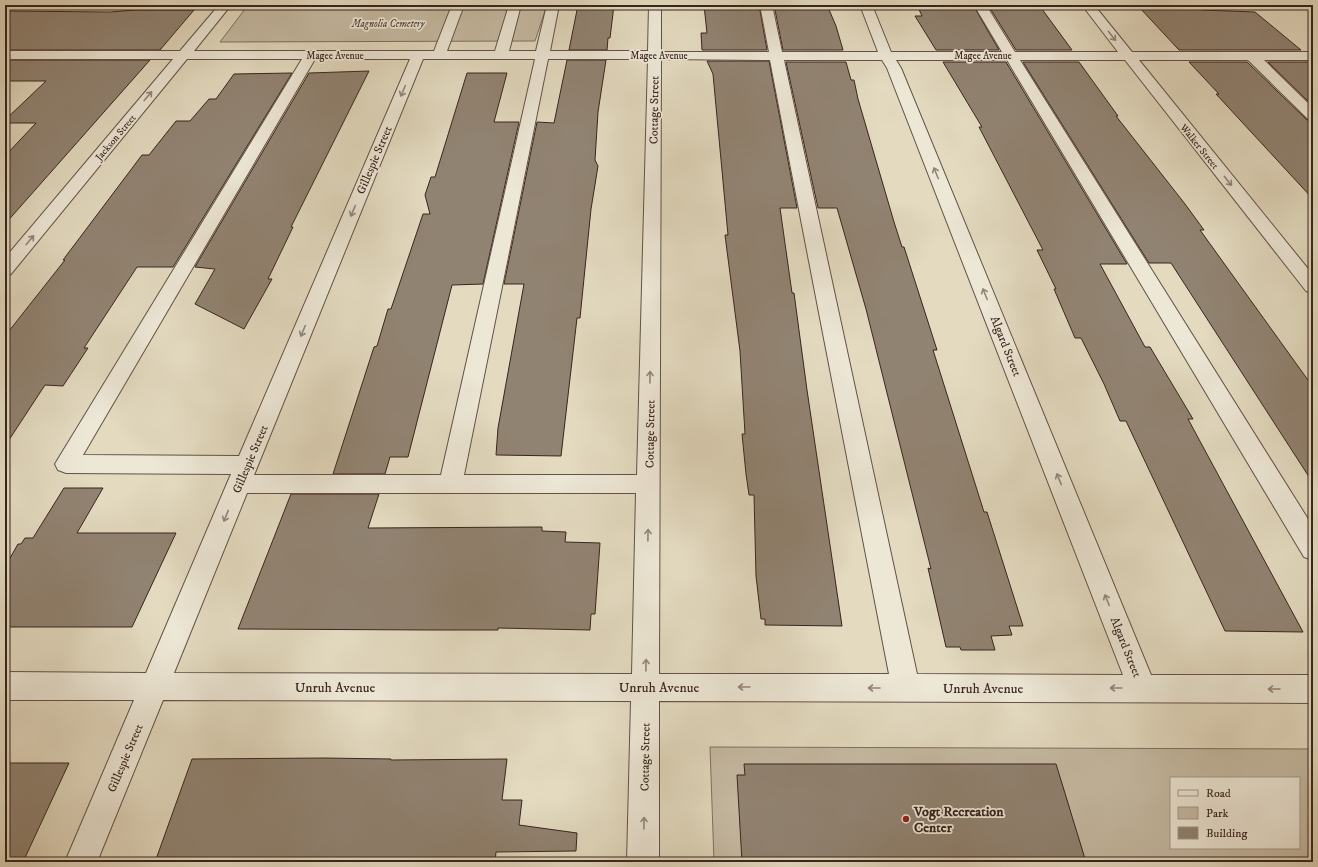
<svg xmlns="http://www.w3.org/2000/svg" width="1318" height="867" viewBox="0 0 1318 867" font-family="'IM FELL DW Pica',serif">
	<style>
		.green { fill: #c6bba4; stroke: #7f7061; fill-rule: evenodd }
		.building { fill: #918372; stroke: #38251e }
		.lines { fill: none; stroke-linecap: round; stroke-linejoin: round }
		.minor-casing { stroke: #635246; stroke-width: 2 }
		.minor { fill: #ede7d6; fill-rule: evenodd }
		.oneway { stroke: #92867a }
		.poi-dot { fill: #8f2418; stroke: #ede7d6; stroke-width: 1.5 }
		.labels { text-anchor: middle; stroke-width: 3.5; stroke-linejoin: round; paint-order: stroke }
		.far-park-label { font-size: 10px; font-style: italic; fill: #5c4a40; stroke: #ede7d6 }
		.far-street-label { font-size: 10px; fill: #38251e; stroke: #ede7d6 }
		.street-label { font-size: 12px; fill: #38251e; stroke: #ede7d6 }
		.near-street-label { font-size: 14px; fill: #38251e; stroke: #ede7d6 }
		.near-poi-label { font-size: 14px; font-weight: bold; fill: #38251e; stroke: #ede7d6; text-anchor: start }
	</style>
	<rect width="100%" height="100%" fill="#e3dac0"/>
	<filter id="stains"><feTurbulence type="fractalNoise" baseFrequency=".005" numOctaves="4"/><feColorMatrix values="0 0 0 0 .2 0 0 0 0 .09 0 0 0 0 .02 0 0 0 .5 -.17"/></filter>
	<radialGradient id="worn" r=".72"><stop offset=".6" stop-color="#630" stop-opacity="0"/><stop offset="1" stop-color="#630" stop-opacity=".3"/></radialGradient>
	<path class="green" d="M248 5H547L535 41 220 42Z
		M710 747 1313 749V862H714ZM1171 778H1299V848H1171Z"/>
	<path class="building" d="M578 5H614L610 38H608L607 50H569Z
		M704 5H759L767 50H702L701 33H707Z
		M774 5H827L836 26 843 50H783Z
		M917 5H973L999 50H936L915 16H922Z
		M988 5H1039L1072 50H1016Z
		M1152 6H1198L1202 10 1255 12 1301 50H1179L1139 7Z
		M135 10H194L160 50H5V11L110 12Z
		M5 60H150L5 224V156L36 123H5V120L46 81H5Z
		M567 60H606L598 112 595 160 598 166 591 209 580 318H577L561 456 496 455 498 428 524 284H504L537 122 554 123Z
		M707 61H769L797 208H780L792 293H794L807 390 842 626 765 625V619H761L756 576 754 495H749L746 474 742 434H745L740 351 725 235H728L713 74Z
		M786 62H846L851 80H854L858 99 894 222 902 247H904L937 350H933L984 512H987L1023 626H1009L1012 635 991 636 995 650H961L960 647H946L928 568 931 569 866 309 837 208H818Z
		M943 62H1006L1127 264H1100L1145 347H1150L1193 419H1188L1303 632 1225 631 1126 421H1120L1104 384 1081 338H1075L1054 289H1056L1037 250H1043L979 127H982Z
		M1023 62H1079L1118 116H1116L1185 204 1204 230H1200L1313 387V483L1171 263H1149Z
		M1189 62H1247L1307 120 1313 121V199L1216 94H1219Z
		M1268 62H1313V106Z
		M369 71 291 227H293L268 279H272L244 329 195 304 215 269 195 267 309 73Z
		M292 73 173 267H137L84 348H88L63 386 45 385 5 446V336L65 260H63L142 155H149L176 121H190L209 99H216L234 74Z
		M467 73H507L494 122H519L483 284 452 285 408 457H390L385 474H333L374 347 377 346 388 309H391L423 214H430L425 195 431 177H435Z
		M64 488H103L77 533H176L132 627H5V567L18 544H21L25 538H33Z
		M291 494H379L368 528 542 527V531L566 532 565 542 600 543 595 614H591L590 630 498 628V630H431L238 629Z
		M324 758 391 759V760L507 759 502 800H522L519 825 577 833 576 851 496 852 495 862H155L192 759Z
		M5 763H69L23 862H5Z
		M744 764H1056L1086 862H742L737 775H745Z"/>
	<g class="lines">
		<g class="minor-casing">
			<path id="minor" d="M219 5H231L194 51H434L452 5H464L447 51H495L509 5H521L509 51H536L547 5H559L550 51H648L649 5H661V52H769L760 5H772L782 52H878L860 5H872L891 52H1002L974 5H986L1015 52H1118L1082 5H1094L1132 52H1313V60H1264L1313 108V120L1308 119 1248 60H1139L1313 275V293L1306 291 1125 60H1020L1313 527V560L1304 557 1007 60H896L901 68 1151 675H1313V703L659 701V862H627L631 701 163 700 97 862H65L134 700H5V672L146 673 231 474 66 473 58 470 55 464 302 59H187L11 274 5 276V258L173 59H5V51H180ZM315 59H410L239 456 83 455ZM423 59H535L441 475H254ZM548 59H648L637 475H464ZM661 59 770 60 889 674H659ZM784 60H882L887 68 1123 675 917 674ZM247 493H636L632 674 174 673Z"/>
		</g>
		<use href="#minor" class="minor"/>
	</g>
	<defs><path id="oneway-shaft" d="M-6 0H5M1.5-3L5.5 0L1.5 3" fill="none" stroke-width="1.6" stroke-linecap="round" stroke-linejoin="round"/></defs>
	<g class="oneway">
		<use href="#oneway-shaft" transform="translate(1112 36) rotate(52)"/>
		<use href="#oneway-shaft" transform="translate(403 91) rotate(113)"/>
		<use href="#oneway-shaft" transform="translate(148 96) rotate(-50)"/>
		<use href="#oneway-shaft" transform="translate(936 173) rotate(-112)"/>
		<use href="#oneway-shaft" transform="translate(1228 181) rotate(51)"/>
		<use href="#oneway-shaft" transform="translate(353 211) rotate(113)"/>
		<use href="#oneway-shaft" transform="translate(30 240) rotate(-50)"/>
		<use href="#oneway-shaft" transform="translate(985 294) rotate(-112)"/>
		<use href="#oneway-shaft" transform="translate(303 331) rotate(113)"/>
		<use href="#oneway-shaft" transform="translate(650 377) rotate(-89)"/>
		<use href="#oneway-shaft" transform="translate(1059 479) rotate(-112)"/>
		<use href="#oneway-shaft" transform="translate(226 516) rotate(112)"/>
		<use href="#oneway-shaft" transform="translate(648 535) rotate(-89)"/>
		<use href="#oneway-shaft" transform="translate(1107 600) rotate(-112)"/>
		<use href="#oneway-shaft" transform="translate(646 665) rotate(-89)"/>
		<use href="#oneway-shaft" transform="translate(744 687) rotate(-180)"/>
		<use href="#oneway-shaft" transform="translate(874 688) rotate(-180)"/>
		<use href="#oneway-shaft" transform="translate(1116 688) rotate(-180)"/>
		<use href="#oneway-shaft" transform="translate(1274 689) rotate(-180)"/>
		<use href="#oneway-shaft" transform="translate(644 823) rotate(-89)"/>
	</g>
	<circle class="poi-dot" cx="906" cy="819" r="4"/>
	<g class="labels">
		<g class="far-park-label">
			<text x="388" y="27">Magnolia Cemetery</text>
		</g>
		<g class="far-street-label">
			<text x="335" y="59">Magee Avenue</text>
			<text x="659" y="59">Magee Avenue</text>
			<text x="983" y="59">Magee Avenue</text>
			<text transform="translate(115 137) rotate(-50)" y="4">Jackson Street</text>
			<text transform="translate(1200 146) rotate(51)" y="4">Walker Street</text>
		</g>
		<g class="street-label">
			<text transform="translate(654 110) rotate(-89)" y="4">Cottage Street</text>
			<text transform="translate(374 160) rotate(-67)" y="4">Gillespie Street</text>
			<text transform="translate(1006 346) rotate(68)" y="4">Algard Street</text>
			<text transform="translate(650 434) rotate(-89)" y="4">Cottage Street</text>
			<text transform="translate(250 459) rotate(-67)" y="4">Gillespie Street</text>
			<text transform="translate(1126 647) rotate(68)" y="4">Algard Street</text>
			<text transform="translate(645 757) rotate(-89)" y="4">Cottage Street</text>
			<text transform="translate(125 758) rotate(-67)" y="4">Gillespie Street</text>
		</g>
		<g class="near-street-label">
			<text x="335" y="692">Unruh Avenue</text>
			<text x="659" y="692">Unruh Avenue</text>
			<text x="983" y="693">Unruh Avenue</text>
		</g>
		<g class="near-poi-label">
			<text x="914" y="816">Vogt Recreation<tspan x="914" dy="16">Center</tspan></text>
		</g>
	</g>
	<rect width="1318" height="867" fill="none" stroke="#e3dac0" stroke-width="20"/>
	<rect x="6" y="6" width="1306" height="855" fill="none" stroke="#38251e" stroke-width="2"/>
	<rect x="10" y="10" width="1298" height="847" fill="none" stroke="#38251e"/>
	<rect x="1170" y="777" width="130" height="72" fill="#ede7d6" stroke="#a5998c"/>
	<rect x="1178" y="790" width="20" height="6" fill="#ede7d6" stroke="#a5998c"/>
	<text x="1206" y="797" font-size="12" fill="#38251e">Road</text>
	<rect x="1178" y="807" width="20" height="12" fill="#c6bba4" stroke="#a5998c"/>
	<text x="1206" y="817" font-size="12" fill="#38251e">Park</text>
	<rect x="1178" y="827" width="20" height="12" fill="#918372" stroke="#a5998c"/>
	<text x="1206" y="837" font-size="12" fill="#38251e">Building</text>
	<rect width="100%" height="100%" filter="url(#stains)"/>
	<rect width="100%" height="100%" fill="url(#worn)"/>
</svg>
